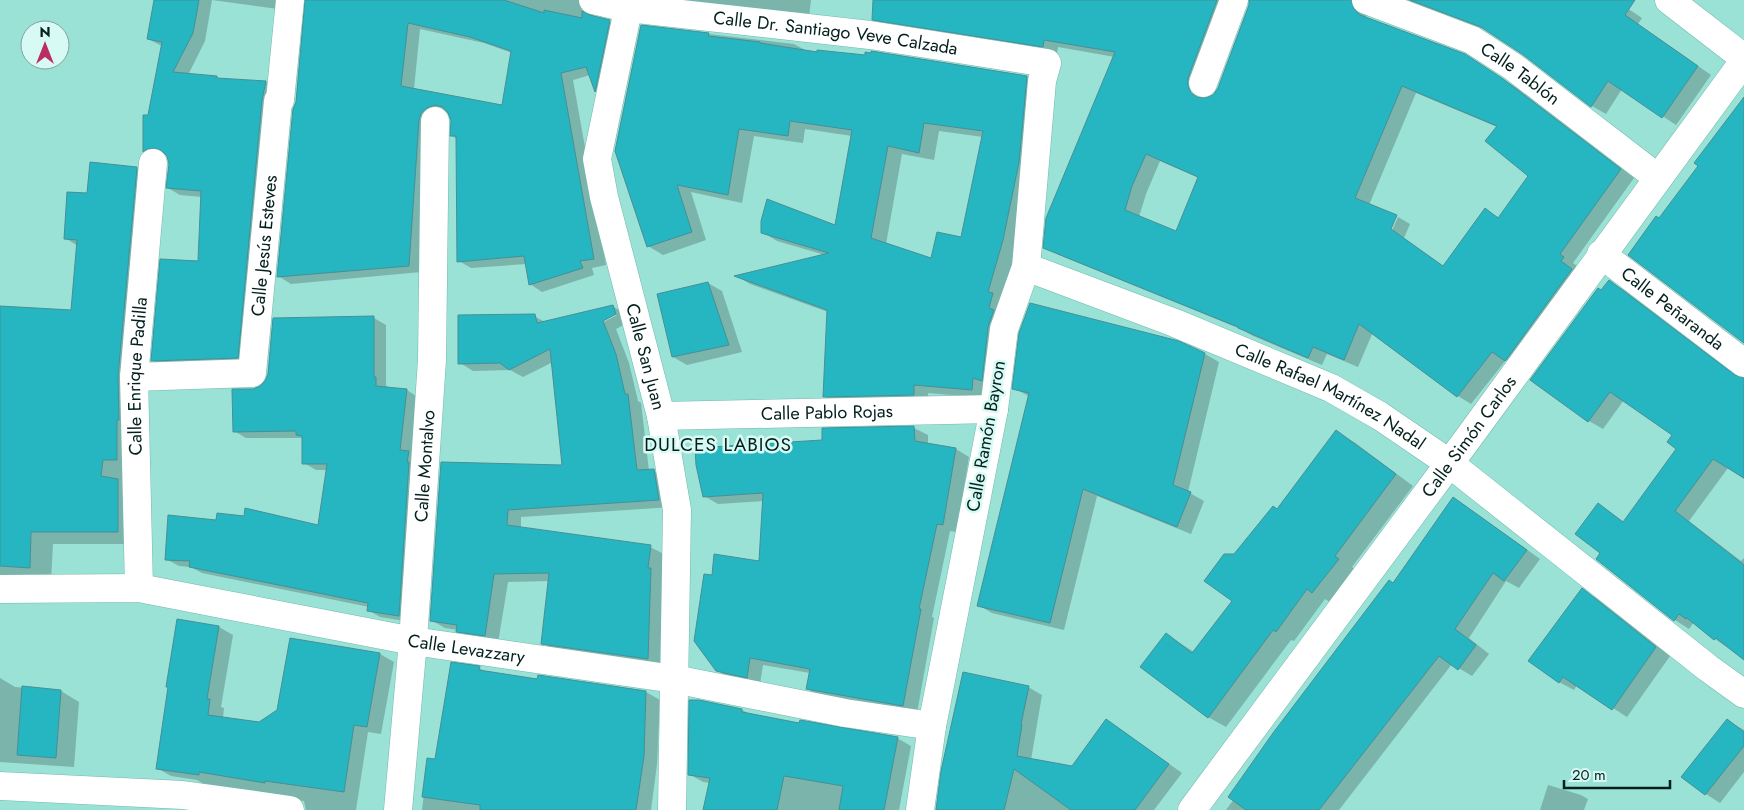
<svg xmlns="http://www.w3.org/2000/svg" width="1744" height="810" viewBox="0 0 1744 810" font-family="Jost,sans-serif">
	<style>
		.shadow { fill: #0003; fill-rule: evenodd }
		.building { fill: #25b6c2; stroke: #478f96; fill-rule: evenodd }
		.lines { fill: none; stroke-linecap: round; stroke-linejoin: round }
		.minor-casing { stroke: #73b9af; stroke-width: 29 }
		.minor { stroke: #fff; stroke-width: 28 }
		.labels { text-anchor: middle; stroke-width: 5; stroke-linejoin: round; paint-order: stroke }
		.street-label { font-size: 18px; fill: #03201d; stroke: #d8faf4 }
		.neighbourhood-label { font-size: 19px; letter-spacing: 1px; fill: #03201d; stroke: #d8faf4 }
	</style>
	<rect width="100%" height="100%" fill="#9ae1d6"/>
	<path class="shadow" d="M156 0H289L286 10 212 0 205 41 188 75 217 77 220 79 266 82 278 89 250 364 165 367 152 360 199 262 202 197 180 195 168 188 170 164 167 154 160 155 156 158 144 151 149 116 162 46 148 39Z
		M307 0H592L590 12 593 17 609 21 622 28 607 98 596 92 590 75 573 80 606 265 592 268 594 275 542 292 530 284 526 264 471 268 459 261 457 139 452 136V121L448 112 440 114 421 272 291 284 278 276ZM420 29 484 43 512 53 503 107 414 89Z
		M657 0H811L809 17Z
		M874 0H1235L1201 94 1203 98 1186 88 1185 90 1200 99 1213 96 1219 90 1250 6V0H1367L1364 11 1367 18 1479 64 1517 88 1634 178 1573 263 1577 266 1574 270 1585 278 1519 368 1506 360 1471 404 1458 396 1373 332 1358 367 1327 354 1322 365 1253 336 1243 330 1059 255 1045 247 1115 57 1058 47 1057 54 887 27 873 19ZM1416 93 1497 127 1530 175 1500 218 1485 210 1444 267 1404 238 1410 224 1398 217 1390 235 1388 234 1369 205ZM1160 161 1199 178 1177 233 1139 217 1146 194Z
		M1406 0H1615L1642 18 1638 24 1711 75 1676 125 1622 89 1606 114 1592 106 1522 53 1489 31Z
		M642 26 794 44 805 50 1027 77 1042 86 1034 171 987 398 928 393 929 403 839 405 824 396 828 312 750 284 737 276 825 255 777 241 762 232 836 227 852 136 805 129 803 143 754 136 742 203 691 192 706 240 663 255 648 246ZM939 131 983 137 962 239 932 260 886 244 902 154 934 160Z
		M137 168 158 181 140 389V544H53L51 580 0 577V307L72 311 78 246 65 238 88 194Z
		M1609 281 1624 290 1742 380 1744 379V479L1728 468 1689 521 1741 561 1744 558V659L1715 639 1694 622 1689 629 1675 620 1598 559 1602 553 1598 505 1624 522 1678 449 1674 435 1624 400 1603 429 1589 421 1601 291Z
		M708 283 722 291 742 352 687 365 673 357Z
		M612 306 626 314 629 322 616 329 629 363 638 401 641 403 649 471H654L668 478 672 507 521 517V528L650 547 664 554 662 575 664 577 661 666 556 651 543 643 549 581 508 582 498 643 471 639 458 630 445 628 431 620 442 464 564 466 553 362 523 377 510 370 473 371 460 363 534 316 545 322ZM611 315H617L598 325 597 323Z
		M374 318 386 325V385L388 389 407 390 419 398 411 622 380 617 368 610 369 607 202 573 191 567 179 566 166 559 217 521 245 517 319 526 327 470H316L304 463V438H246L234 431 253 390 261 387Z
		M1178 343 1205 354 1219 362 1188 492 1204 501 1191 534 1097 496 1064 630 992 613 978 605 1030 397 1014 388Z
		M914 428 928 435V444L956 449 969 457 957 532 950 531 932 617 934 618 917 713 821 696 807 689 810 673 763 665 760 684 731 679 717 670 713 576 761 562 764 501 718 504 704 496 823 441Z
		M1336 432 1354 442 1413 486 1352 567 1356 570 1330 602 1325 599 1294 641 1291 640 1226 727 1208 717 1166 634 1194 652 1234 601V555L1278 510Z
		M1453 499 1467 507 1540 559 1519 588 1506 581 1469 638 1489 654 1472 676 1452 664 1339 810H1226L1393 584Z
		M1582 590 1596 598 1670 656 1627 717 1577 685 1574 690 1559 682Z
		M178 620 219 627 233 635 221 707 224 708 223 718 259 724 380 654 394 662 381 734 368 732 356 810H306L304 801 212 789 197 780 171 776 157 768Z
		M479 668 488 673 539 681 646 692 660 700 657 764 651 810H422L428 760 436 761Z
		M0 678 15 687 61 691 79 702 74 767 0 762Z
		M1028 687 1042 695 1031 760 1072 768 1120 729 1182 773 1154 810H937Z
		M742 710 752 715 800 724 897 738 911 746 899 810H705L710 783 703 782 689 774Z
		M1727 720 1744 730V772L1720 803 1706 794 1683 776Z
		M1548 785 1581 795 1588 799 1584 810H1540Z"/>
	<path class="building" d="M154 0H199L193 33 173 72 217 76V78L266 81 262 100 238 358 151 361 160 259 198 261 201 191 166 188 169 164 167 156 162 151 155 148 147 149 143 152V115H148L162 42 147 39Z
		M305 0H504L544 13V10L582 18V11L590 15 610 20 595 92 586 67 561 73 594 259 580 261 583 268 529 285 524 256 457 262 456 136H450L451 121 448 113 443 107 435 105 427 108 421 113 419 120 409 266 277 277 293 109 296 102ZM408 23 470 37 511 51 502 105 401 86Z
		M873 0H1217L1188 78V86L1191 93 1197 97 1205 98 1213 95 1218 88 1249 5V0H1351L1354 9 1360 15 1465 54 1503 79 1621 169 1560 254 1564 257 1561 261 1572 269 1505 361 1492 352 1457 397 1359 324 1344 360 1313 347 1308 358 1238 328V327L1043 248 1046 218 1115 52 1044 40 1043 47 872 20ZM1402 86 1497 126 1485 141 1528 176 1498 218 1485 208 1443 266 1391 229 1397 215 1355 198ZM1146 154 1198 177 1176 231 1125 210 1132 186Z
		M1410 0H1635L1625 15 1698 66 1662 118 1608 81 1591 107 1522 54 1481 27Z
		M641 25 709 33 708 36 760 42V43L817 52V50L865 55V52L871 53V51L1027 76 1019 162 1003 240 988 292 993 293 989 308 994 310 988 327 982 381 973 378 972 390 914 385V395L823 397 827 310 734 276 829 253 761 233V221L767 199 835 225 852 130 790 121 788 136 739 129 728 195 677 185 692 232 647 247 615 151ZM924 123 983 131 961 237 937 232 931 258 871 238 888 146 919 153Z
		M1744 97V343L1628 255 1656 216 1659 218 1698 166 1694 163Z
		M90 162 137 167 118 376 119 420H117V460H103L101 476 118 479V532H31L30 568 0 566V306L71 310 77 240 64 239 67 192 87 193Z
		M1609 280 1735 375 1744 378V478L1713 459 1675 511 1744 565V660L1716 638 1714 640 1687 618 1686 619 1679 614 1674 621 1596 559 1600 553 1575 534 1598 503 1623 522 1676 449 1667 442 1672 435 1610 392 1588 422 1530 380 1598 288 1601 290Z
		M708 282 729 345 672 357 657 294Z
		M1030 303 1179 341 1205 353 1173 485 1191 492 1177 527 1083 489 1050 623 977 606 1029 393 1012 389 1019 333Z
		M613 305 616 314 603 321 616 354 625 394H628L637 470 654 469 659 500 508 510 507 525 651 545 648 568H651L648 659 541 644 549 573 494 574 485 636 456 632 457 625 430 621 441 462 562 465 550 349 509 370 500 363 458 364V315L535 314 537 323Z
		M374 316V377H376V386L407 389 400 450 409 451 407 462H409L399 616 367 611 368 603 189 567 190 561 165 560 168 515 216 520 217 513 244 516 245 508 318 525 327 464H302V436L296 435V431L233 432 232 389H253L260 386 265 381 268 374 273 318Z
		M914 426 915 441 956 448 943 525 937 524 919 609H921L903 706 806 689 810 669 750 658 747 678 716 671 694 641 704 574 712 575 714 554 759 561 763 493 703 497 696 465 695 448 822 440V428Z
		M1336 430 1396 474 1335 556 1339 559 1312 593 1307 589 1276 632 1273 630 1208 718 1140 667 1166 633 1192 653 1232 601 1204 581 1224 554H1234L1273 506 1277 509Z
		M1453 497 1527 550 1504 581 1493 573 1455 629 1476 645 1458 670 1439 656 1319 810H1246L1228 797 1273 733 1389 580 1393 583Z
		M1582 588 1656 647 1612 710 1563 677 1559 683 1528 661Z
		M177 619 219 626 207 699H210L208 715 259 722 277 710 290 638 380 653 367 727 354 725 344 792 265 781V783L199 772V775L156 769 168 687H166Z
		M451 662 480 666 479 670 537 679 538 675 646 691 644 756 636 810H480V805L422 797 427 758 435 759Z
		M963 672 1029 686 1021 724 1022 725 1017 756 1072 766 1106 719 1169 764 1135 810H1071L1014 769 1004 810H936L941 771Z
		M22 686 61 690 56 758 17 755Z
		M689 700H699L742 709V712L799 723 800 720 898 737 884 810H839L843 786 784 776 777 810H703L710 778 688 775Z
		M1727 719 1744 732V746L1705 795 1681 777Z"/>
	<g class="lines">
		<g class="minor-casing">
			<g id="minor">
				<path id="s1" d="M593 0 628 8 870 35 1047 63 1042 81 1026 267 1004 329 994 409 932 726 920 810"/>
				<path id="s2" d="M630 0 597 159 604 197 661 416 677 510 672 810"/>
				<path id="s3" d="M1366 0 1472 40 1512 66 1658 178"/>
				<path d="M1669 0 1744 58"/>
				<path d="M1203 83 1234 0"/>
				<path id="s4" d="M1601 254 1744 363"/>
				<path id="s5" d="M1026 267 1175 323 1331 388 1380 416 1449 463 1708 668 1744 694"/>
				<path id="s6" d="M134 377 252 373 278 101 280 100 290 0"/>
				<path id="s7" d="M661 416 994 409"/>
				<path id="s8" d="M139 588 134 377 153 163"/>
				<path id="s9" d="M0 589 139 588 413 641 674 679 845 713 932 726"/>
				<path d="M0 786 183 795 290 810"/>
				<path id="s10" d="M398 810 413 641 432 360 435 121"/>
				<path id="s11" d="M1192 810 1469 437 1744 61"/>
			</g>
		</g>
		<use href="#minor" class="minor"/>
	</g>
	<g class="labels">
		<g class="street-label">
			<text dy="6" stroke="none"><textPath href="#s1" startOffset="245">Calle Dr. Santiago Veve Calzada</textPath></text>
			<text dy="6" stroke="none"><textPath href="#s3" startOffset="172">Calle Tablón</textPath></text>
			<text dy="6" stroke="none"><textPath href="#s6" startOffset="246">Calle Jesús Esteves</textPath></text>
			<text dy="6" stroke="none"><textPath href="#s4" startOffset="90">Calle Peñaranda</textPath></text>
			<text dy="6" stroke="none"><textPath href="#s2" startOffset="366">Calle San Juan</textPath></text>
			<text dy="6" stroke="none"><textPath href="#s8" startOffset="212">Calle Enrique Padilla</textPath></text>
			<text dy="6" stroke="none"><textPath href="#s5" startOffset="331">Calle Rafael Martínez Nadal</textPath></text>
			<text dy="6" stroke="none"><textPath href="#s7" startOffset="166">Calle Pablo Rojas</textPath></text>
			<text transform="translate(986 436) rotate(-80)" y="6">Calle Ramón Bayron</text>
			<text dy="6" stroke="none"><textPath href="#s11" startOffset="465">Calle Simón Carlos</textPath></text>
			<text dy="6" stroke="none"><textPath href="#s10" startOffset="345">Calle Montalvo</textPath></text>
			<text dy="6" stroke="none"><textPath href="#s9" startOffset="472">Calle Levazzary</textPath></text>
		</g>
		<g class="neighbourhood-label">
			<text x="718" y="451">DULCES LABIOS</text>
		</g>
	</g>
	<g transform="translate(45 45)"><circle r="24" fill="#d8faf4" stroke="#83a39e"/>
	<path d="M0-4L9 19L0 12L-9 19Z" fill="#bb2e61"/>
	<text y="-8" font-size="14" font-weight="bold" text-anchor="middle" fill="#03201d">N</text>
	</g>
	<path d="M1564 780v8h106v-8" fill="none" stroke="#03201d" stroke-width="2.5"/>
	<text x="1572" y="780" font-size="15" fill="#03201d" stroke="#d8faf4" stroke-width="4" paint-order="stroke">20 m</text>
</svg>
